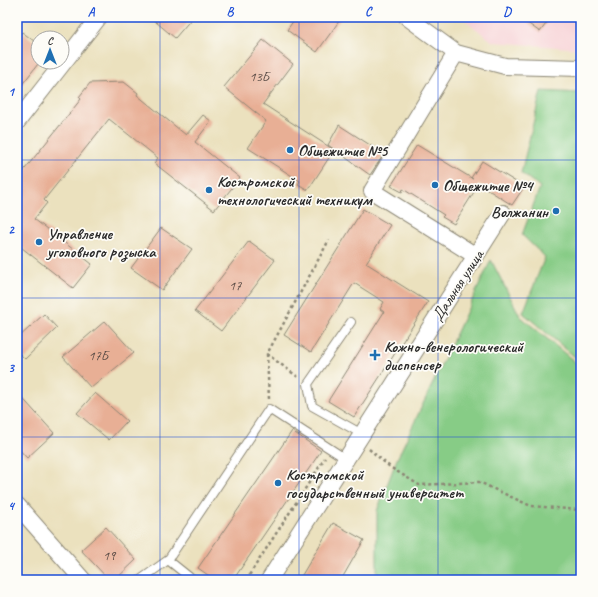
<svg xmlns="http://www.w3.org/2000/svg" width="598" height="597" viewBox="0 0 598 597" font-family="Caveat,sans-serif">
	<style>
		.built { fill: #f7cfd4 }
		.park { fill: #87cc86; stroke: #597c58 }
		.building { fill: #e8af95 }
		.lines { fill: none; stroke-linecap: round; stroke-linejoin: round }
		.lane-casing { stroke: #8b8674; stroke-width: 10 }
		.street-casing { stroke: #8b8674; stroke-width: 18 }
		.path { stroke: #8b8674; stroke-width: 2.5; stroke-dasharray: 3 3; stroke-linecap: butt }
		.lane { stroke: #fff; stroke-width: 8 }
		.street { stroke: #fff; stroke-width: 16 }
		.grid { fill: none; stroke: #1d4ed8; stroke-width: 1; stroke-opacity: 0.55 }
		.poi-dot { fill: #1f6fb2; stroke: #fdfcf7; stroke-width: 1.5 }
		.labels { text-anchor: middle; stroke-width: 3.5; stroke-linejoin: round; paint-order: stroke }
		.number-label { font-size: 14px; fill: #5a4c46 }
		.poi-label { font-size: 16px; font-weight: bold; fill: #2b2b2b; stroke: #fdfcf7; text-anchor: start }
		.street-label { font-size: 16px; fill: #2b2b2b; stroke: #fdfcf7 }
		.neatline { fill: none; stroke: #1d4ed8; stroke-width: 1.5 }
		.grid-label { font-size: 13px; text-anchor: middle; font-weight: bold; fill: #1d4ed8 }
	</style>
	<rect width="100%" height="100%" fill="#fdfcf7"/>
	<filter id="ink" filterUnits="userSpaceOnUse"><feTurbulence type="fractalNoise" baseFrequency=".025" numOctaves="2"/><feDisplacementMap in="SourceGraphic" scale="8" xChannelSelector="R" yChannelSelector="G"/><feConvolveMatrix kernelMatrix="1 2 1 2 8 2 1 2 1" color-interpolation-filters="sRGB"/></filter>
	<filter id="wash" filterUnits="userSpaceOnUse"><feTurbulence type="fractalNoise" baseFrequency=".012" numOctaves="4" result="noise"/><feDisplacementMap in="SourceGraphic" scale="16" xChannelSelector="R" yChannelSelector="G"/><feGaussianBlur stdDeviation="0.9" result="paint"/><feColorMatrix in="noise" values="0 0 0 0 0 0 0 0 0 0 0 0 0 0 0 0 0 1.4 0 .05"/><feComposite in="paint" operator="in"/></filter>
	<g filter="url(#wash)">
		<rect width="100%" height="100%" fill="#ebe1be"/>
		<path class="built" d="M461 17H581V49L493 42Z"/>
		<path class="park" d="M541 91 581 93V362L523 313 545 257 522 235 540 187 521 173Z
			M491 260 520 316 581 367V580H377V511L397 459Z"/>
		<g id="blocks">
			<path class="building" d="M150 17H193L175 38Z
				M296 17H342L317 52 287 30Z
				M519 17H551L540 32Z
				M22 32 38 44V64L17 91V39Z
				M263 40 293 64 263 104 334 150 308 190 298 184 300 181 248 148 266 121 224 87Z
				M124 82 138 93 137 95 186 135 203 115 211 121 195 142 240 178 214 210 154 163 158 158 109 119 44 200 47 203 34 219 92 264 73 288 17 244V179L81 99 79 97 90 83Z
				M339 125 384 154 370 175 328 145Z
				M417 145 473 179 471 178 482 161 524 187 512 205 479 184 454 224 442 217 444 215 403 189 402 192 391 186Z
				M363 209 390 225 366 263 428 302 354 417 328 401 384 312 380 309 384 302 354 283 311 352 284 335Z
				M161 228 192 249 162 290 131 268Z
				M249 241 275 260 221 331 195 311Z
				M44 314 57 328 25 359 17 351V339Z
				M105 321 134 353 91 388 63 357Z
				M17 392 54 433 27 458 17 447Z
				M95 393 127 421 109 440 77 413Z
				M292 431 321 451 233 580H215L198 568Z
				M333 523 364 540 341 580H299Z
				M106 527 136 560 115 580H109L81 550Z"/>
		</g>
	</g>
	<g filter="url(#ink)">
		<use href="#blocks" fill-opacity="0" stroke="#8b8674" stroke-width="1"/>
		<g class="lines">
			<g class="lane-casing">
				<path id="lane" d="M351 322 308 384 312 406 362 434
					M168 560 193 580
					M140 580 168 560 269 409 346 459"/>
			</g>
			<g class="street-casing">
				<path id="street" d="M407 17 456 53 505 66 581 68
					M456 53 372 191 476 256
					M17 122 99 17
					M17 505 83 580
					M269 580 503 213"/>
			</g>
			<path class="path" d="M267 354 269 399
				M298 377 267 354 329 240
				M369 449 390 467 419 485 479 482 531 506 581 510
				M246 580 325 458"/>
			<use href="#lane" class="lane"/>
			<use href="#street" class="street"/>
		</g>
	</g>
	<path class="grid" d="M160 17V580M299 17V580M438 17V580M17 160H581M17 298H581M17 437H581"/>
	<g class="poi-dot">
		<circle cx="290" cy="150" r="4"/>
		<circle cx="435" cy="185" r="4"/>
		<circle cx="209" cy="190" r="4"/>
		<circle cx="556" cy="211" r="4"/>
		<circle cx="39" cy="242" r="4"/>
		<path d="M373 349h4v4h4v4h-4v4h-4v-4h-4v-4h4z"/>
		<circle cx="278" cy="483" r="4"/>
	</g>
	<g class="labels">
		<g class="number-label">
			<text x="259" y="81">13Б</text>
			<text x="235" y="290">17</text>
			<text x="98" y="360">17Б</text>
			<text x="109" y="560">19</text>
		</g>
		<g class="poi-label">
			<text x="298" y="156">Общежитие №5</text>
			<text x="217" y="187">Костромской<tspan x="217" dy="18">технологический техникум</tspan></text>
			<text x="443" y="191">Общежитие №4</text>
			<text x="548" y="217" text-anchor="end">Волжанин</text>
			<text x="47" y="239">Управление<tspan x="47" dy="18">уголовного розыска</tspan></text>
			<text x="384" y="352">Кожно-венерологический<tspan x="384" dy="18">диспенсер</tspan></text>
			<text x="286" y="480">Костромской<tspan x="286" dy="18">государственный университет</tspan></text>
		</g>
		<g class="street-label">
			<text transform="translate(457 285) rotate(-57)" y="6">Дальняя улица</text>
		</g>
	</g>
	<rect width="598" height="597" fill="none" stroke="#fdfcf7" stroke-width="44"/>
	<g transform="translate(50 50)"><circle r="19" fill="#fdfcf7" stroke="#a9a8a5"/>
	<path d="M0-3L7 15L0 10L-7 15Z" fill="#1f6fb2"/>
	<text y="-6" font-size="11" font-weight="bold" text-anchor="middle" fill="#2b2b2b">С</text>
	</g>
	<rect x="22" y="22" width="554" height="553" class="neatline"/>
	<g class="grid-label">
		<text x="91" y="16">A</text>
		<text x="230" y="16">B</text>
		<text x="368" y="16">C</text>
		<text x="507" y="16">D</text>
		<text x="11" y="96">1</text>
		<text x="11" y="234">2</text>
		<text x="11" y="372">3</text>
		<text x="11" y="510">4</text>
	</g>
</svg>
